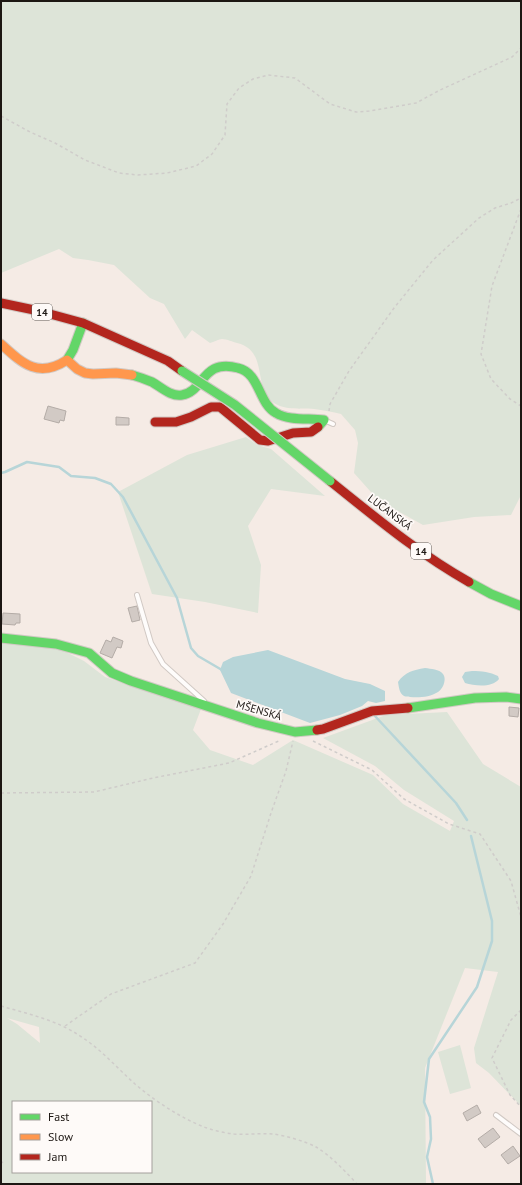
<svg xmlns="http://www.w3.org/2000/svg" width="522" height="1185" viewBox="0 0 522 1185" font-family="'PT Sans',sans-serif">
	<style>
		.green { fill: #dde4d8; fill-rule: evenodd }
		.water { fill: #b7d5d8 }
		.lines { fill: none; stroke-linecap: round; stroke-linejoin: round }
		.stream { stroke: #b7d5d8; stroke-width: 2.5 }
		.building { fill: #d2cac5; stroke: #b4aca7 }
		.lane-casing { stroke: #d1c9c4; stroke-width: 6 }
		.fast-casing { stroke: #d1c9c4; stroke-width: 11 }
		.slow-casing { stroke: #d1c9c4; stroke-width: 11 }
		.jam-casing { stroke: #d1c9c4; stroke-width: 11 }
		.path { stroke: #cfccca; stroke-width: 1.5; stroke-dasharray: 3 3; stroke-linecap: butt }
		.lane { stroke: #fefcfb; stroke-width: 4 }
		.fast { stroke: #63d668; stroke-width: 9 }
		.slow { stroke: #ff974d; stroke-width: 9 }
		.jam { stroke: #b3261e; stroke-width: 9 }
		.fast-bridge-casing { stroke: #d1c9c4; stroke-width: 11; stroke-linecap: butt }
		.fast-bridge { stroke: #63d668; stroke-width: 9 }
		.labels { text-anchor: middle; stroke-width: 3.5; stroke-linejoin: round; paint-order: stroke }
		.shield { fill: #fefaf8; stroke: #605a57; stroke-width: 1 }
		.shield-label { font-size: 10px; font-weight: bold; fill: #1c1612 }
		.street-label { font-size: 11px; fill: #1c1612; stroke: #fefaf8 }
	</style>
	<rect width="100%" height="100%" fill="#f5ebe5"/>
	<path class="green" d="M1 1H521V495L511 515 474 517 423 525 378 500 354 473 358 443 355 430 341 414C333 412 323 410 314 409 300 408 282 411 270 400 254 383 267 350 237 343 233 342 227 339 222 339 219 339 214 342 210 343L192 330 185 339 164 304 150 298 114 265 88 260 73 258 59 249 1 273Z
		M246 437 257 445 271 449 325 496 271 489 248 526 261 565 258 613 205 602 152 594 118 492 187 455Z
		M1 642 26 643 64 651 84 661 105 677 201 709 193 730 210 750 253 765 293 740 373 775 403 804 450 831 454 821 404 790 375 766 323 738 386 715 447 712 483 764 521 787V1106L489 1073 476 1063 474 1048 498 972 465 968 425 1068 426 1184H1ZM7 1018 39 1027 40 1043 17 1024ZM13 1102H151V1172H13Z
		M460 1045 471 1088 450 1094 438 1052Z"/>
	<path class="water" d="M268 650 345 679 370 684 385 691V701L376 703 368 701 362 706 340 715 310 723 231 693 220 670 223 662 233 657Z
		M425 668C431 669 439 669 443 674 447 679 443 689 438 692 430 697 419 698 410 697 408 696 406 697 404 696 399 693 399 687 398 682 405 672 413 670 425 668Z
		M472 671C482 671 490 672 498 676L499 679C492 688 475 686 465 683L462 677 465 672Z"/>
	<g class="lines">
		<path class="stream" d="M1 473 5 472 27 462 59 467 71 476 95 478 111 484 123 497 177 598 191 648 198 656 222 670
			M374 715 456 803 467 820
			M433 1184 427 1157 431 1139 430 1117 424 1102 429 1059 477 987 492 941V921L471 836"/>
	</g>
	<path class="building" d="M48 406 66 411 64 421 60 420 59 423 44 419Z
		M116 417 129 418V425H116Z
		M137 606 140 620 132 622 128 608Z
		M3 613 20 614V623H16L15 625 2 624Z
		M113 637 123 641 121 648 117 647 112 658 100 653 106 640 111 642Z
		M509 707 519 708 518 717 509 716Z
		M477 1105 481 1113 467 1121 463 1113Z
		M493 1128 500 1137 485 1148 478 1139Z
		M513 1146 520 1156 508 1164 501 1155Z"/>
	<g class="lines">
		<g class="lane-casing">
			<path id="lane" d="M324 420 333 424
				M137 595 151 643 163 664 204 701
				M496 1115 521 1134"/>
		</g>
		<g class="fast-casing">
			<path id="fast" d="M67 360 73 350 83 323
				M132 375C139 377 145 379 152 382 161 387 171 397 182 395 204 392 202 358 238 368 260 373 258 403 276 413 289 421 309 418 324 420L318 427
				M469 582 491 594 521 606
				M1 638 56 644 89 653 112 673 131 681 258 723 295 732 317 730
				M408 708 475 698 506 697 521 699"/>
		</g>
		<g class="slow-casing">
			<path id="slow" d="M1 344C22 363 38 379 67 360L77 369 85 373 93 374 116 373 132 375"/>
		</g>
		<g class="jam-casing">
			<path id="jam" d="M1 303 39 311 83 323 168 361 182 371
				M155 422H176L191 417 211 407H220L260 440 268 441 293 433 311 432 318 427
				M330 481C375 517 419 554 469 582
				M317 730 323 729 372 711 408 708"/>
		</g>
		<path class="path" d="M1 116 30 132 55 143 85 160 119 173 138 175 167 173 196 166 212 154 225 135 227 104 239 88 253 79 268 75 295 78 330 104 356 112 369 111 416 103 440 90 512 57 521 48
			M521 209 492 286 481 354 491 379 510 399 521 406
			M329 411 330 404 349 371 394 308 433 260 479 218 495 208 511 203 521 198
			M313 741 372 770 404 799 449 824 480 834 511 881 521 917
			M1 793 94 792 153 778 229 763 281 740
			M1 1006C28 1014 57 1020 80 1036 101 1049 117 1068 135 1084 155 1101 179 1117 204 1127 212 1130 224 1133 234 1134 247 1135 260 1133 273 1134 287 1136 304 1141 316 1147 330 1155 346 1172 357 1184
			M521 1010 511 1020 492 1058 510 1095 521 1107
			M65 1026 111 994 195 963 223 924 251 876 271 813 286 771 293 741
			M1 1163 3 1162"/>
		<use href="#lane" class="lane"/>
		<use href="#fast" class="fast"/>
		<use href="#slow" class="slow"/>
		<use href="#jam" class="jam"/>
		<g class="fast-bridge-casing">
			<path id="fast-bridge" d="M182 371 235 405 330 481"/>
		</g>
		<use href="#fast-bridge" class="fast-bridge"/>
	</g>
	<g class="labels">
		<g class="shield">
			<rect x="32" y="304" width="20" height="16" rx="3"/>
			<rect x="411" y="543" width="20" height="16" rx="3"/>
		</g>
		<g class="shield-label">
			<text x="42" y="316">14</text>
			<text x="421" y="555">14</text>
		</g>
		<g class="street-label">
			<text transform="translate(390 512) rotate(37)" y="4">LUČANSKÁ</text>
			<text transform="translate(259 710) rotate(16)" y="4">MŠENSKÁ</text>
		</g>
	</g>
	<rect width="522" height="1185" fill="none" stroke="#1c1612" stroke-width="4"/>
	<rect x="12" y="1101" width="140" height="72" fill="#fefaf8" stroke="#a49f9c"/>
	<rect x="20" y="1114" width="20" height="6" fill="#63d668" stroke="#a49f9c"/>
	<text x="48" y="1121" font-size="12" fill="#1c1612">Fast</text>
	<rect x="20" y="1134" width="20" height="6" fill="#ff974d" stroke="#a49f9c"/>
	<text x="48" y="1141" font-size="12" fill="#1c1612">Slow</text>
	<rect x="20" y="1154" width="20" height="6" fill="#b3261e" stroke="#a49f9c"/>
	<text x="48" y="1161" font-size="12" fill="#1c1612">Jam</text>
</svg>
